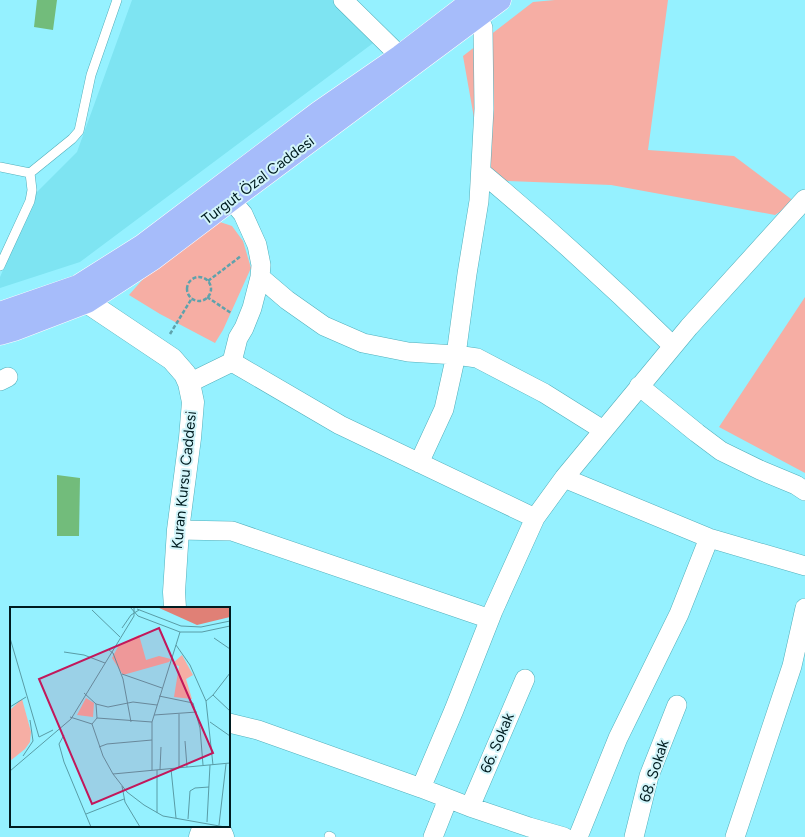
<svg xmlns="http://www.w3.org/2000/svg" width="805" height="837" viewBox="0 0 805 837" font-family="Figtree,sans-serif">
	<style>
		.built { fill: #7ee4f2 }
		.green { fill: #f6aea4 }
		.water { fill: #72bc7b }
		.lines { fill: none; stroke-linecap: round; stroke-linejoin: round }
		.lane-casing { stroke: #52afbb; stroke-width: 10 }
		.street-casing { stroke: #52afbb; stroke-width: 20 }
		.secondary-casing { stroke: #52afbb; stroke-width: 23 }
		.primary-casing { stroke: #fff; stroke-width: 23 }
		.path { stroke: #5ea2ac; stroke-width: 2.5; stroke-dasharray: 4 2; stroke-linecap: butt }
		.lane { stroke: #fff; stroke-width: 9 }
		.street { stroke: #fff; stroke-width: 19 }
		.secondary { stroke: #fff; stroke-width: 22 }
		.primary { stroke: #a6bcfa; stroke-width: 22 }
		.labels { text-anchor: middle; stroke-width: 4; stroke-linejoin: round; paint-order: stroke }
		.street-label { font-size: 15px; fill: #001c20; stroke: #d3f5fa }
		.inset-road { fill: none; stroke: #599ca6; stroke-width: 1 }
		.view { fill: #c2185b; fill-opacity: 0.15; stroke: #c2185b; stroke-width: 2 }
		.inset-edge { fill: none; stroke: #001c20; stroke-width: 2 }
	</style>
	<rect width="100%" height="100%" fill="#95f1ff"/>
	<path class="built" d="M132 0H344L380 38 80 262 0 288V277L37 192 77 152Z"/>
	<path class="green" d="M555 0H668L648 150 734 156 795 202 775 215 611 185 485 180 463 56 533 2Z
		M217 221 232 226 243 241 251 268 223 330 215 343 160 314 129 295 143 279Z
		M805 297V473L719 427Z"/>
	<path class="water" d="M37 0H57L53 30 34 27Z
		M57 475 80 478 79 536H57Z"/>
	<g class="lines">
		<g class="lane-casing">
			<path id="lane" d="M0 167 30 173 72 139 79 131 91 75 117 0
				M0 266 30 201 32 190 30 173
				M329 836 331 837"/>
		</g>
		<g class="street-casing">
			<path id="street" d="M343 0 400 56 411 65
				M481 172C547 227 611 285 673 346
				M222 189 243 214 257 245 261 265 260 277 252 308 244 328 238 338 232 362
				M260 277 287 300 324 326 363 343 408 352 456 355 477 358 544 393 603 430
				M232 362 340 425 535 518 493 611 454 710 421 788
				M0 381 8 377
				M189 383 232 362
				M639 386 697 433 721 451 760 470 796 485 805 491
				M419 463 444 409 456 355 467 274 479 201 484 109 483 28 478 16 469 5
				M564 478 709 538 805 566
				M535 518 564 478 689 327 805 199
				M178 530 232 531 490 619
				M229 723 258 730 421 788 470 807 529 827 564 837
				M470 807 525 679
				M433 837 448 799
				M578 837 618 738 679 614 709 538
				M634 837 649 776 677 705
				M735 837 792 666 805 608"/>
		</g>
		<g class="secondary-casing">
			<path id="secondary" d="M78 286 87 302 172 359 185 374 189 383 193 402 190 438 178 530 174 592 175 608
				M218 826 223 837
				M200 837 204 826"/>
		</g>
		<g class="primary-casing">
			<path id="primary" d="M0 313 78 286 143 245 319 112 400 56 473 0
				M0 334 14 330 87 302 153 259 231 200 500 0"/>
		</g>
		<path class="path" d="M187 289a12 12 0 1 1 24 0a12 12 0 1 1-24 0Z
			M208 281 241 256
			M207 297 231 313
			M170 334 192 298"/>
		<use href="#lane" class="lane"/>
		<use href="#street" class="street"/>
		<use href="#secondary" class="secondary"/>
		<use href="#primary" class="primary"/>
	</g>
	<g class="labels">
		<g class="street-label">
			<text transform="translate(258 180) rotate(-37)" y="5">Turgut Özal Caddesi</text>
			<text transform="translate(184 480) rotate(-84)" y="5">Kuran Kursu Caddesi</text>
			<text transform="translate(497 743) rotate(-67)" y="5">66. Sokak</text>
			<text transform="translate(654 771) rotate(-72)" y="5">68. Sokak</text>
		</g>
	</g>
	<g transform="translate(10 607)">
		<rect width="220" height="220" fill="#95f1ff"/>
		<path d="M129 28 136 53 149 49 161 52 159 55 113 68 102 51 109 38ZM172 48 183 68 176 72 182 92 164 90 169 59 162 57ZM76 91 84 96 83 110 67 108ZM12 92 21 125 20 135 15 142 0 154V103Z" fill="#f6aea4"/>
		<path d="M147 0H220V10L187 18Z" fill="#e08076"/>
		<path class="inset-road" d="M120 0 128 9 170 25H192L220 19M127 2 171 19 191 20 220 14M82 3 110 30M112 21 121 8 129 3M0 31 29 130M204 31 220 42M166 38 180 58 196 94 203 88 220 104M99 43 103 46 113 72 121 115M54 45 74 48 95 56M112 67 152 81M74 86 86 97 87 111 82 117M203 88 220 66M149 89 183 96 190 121 193 158M196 94 203 158M86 97 98 100 123 95 147 98M0 100 16 90M144 108 187 105M60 110 82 117 93 149 103 167 117 185 134 198 153 209 215 220M87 111 142 115V163M142 115 170 25M200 115 220 129M54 128 49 137 54 155 81 220M29 130 43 123M175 134 177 160M89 140 97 137 142 133M13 149 23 134 20 113M169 161V107M161 162 166 211M147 163V206M150 163 151 140M0 164 61 112 124 9V0M103 167 220 156M112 179 115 195 130 220M76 207 114 192M178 212 180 184 185 181 199 180M197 215 200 158M209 218 216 157"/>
		<path class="view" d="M149 21 203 146 82 197 29 72Z"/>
		<rect width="220" height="220" class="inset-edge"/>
	</g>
</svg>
